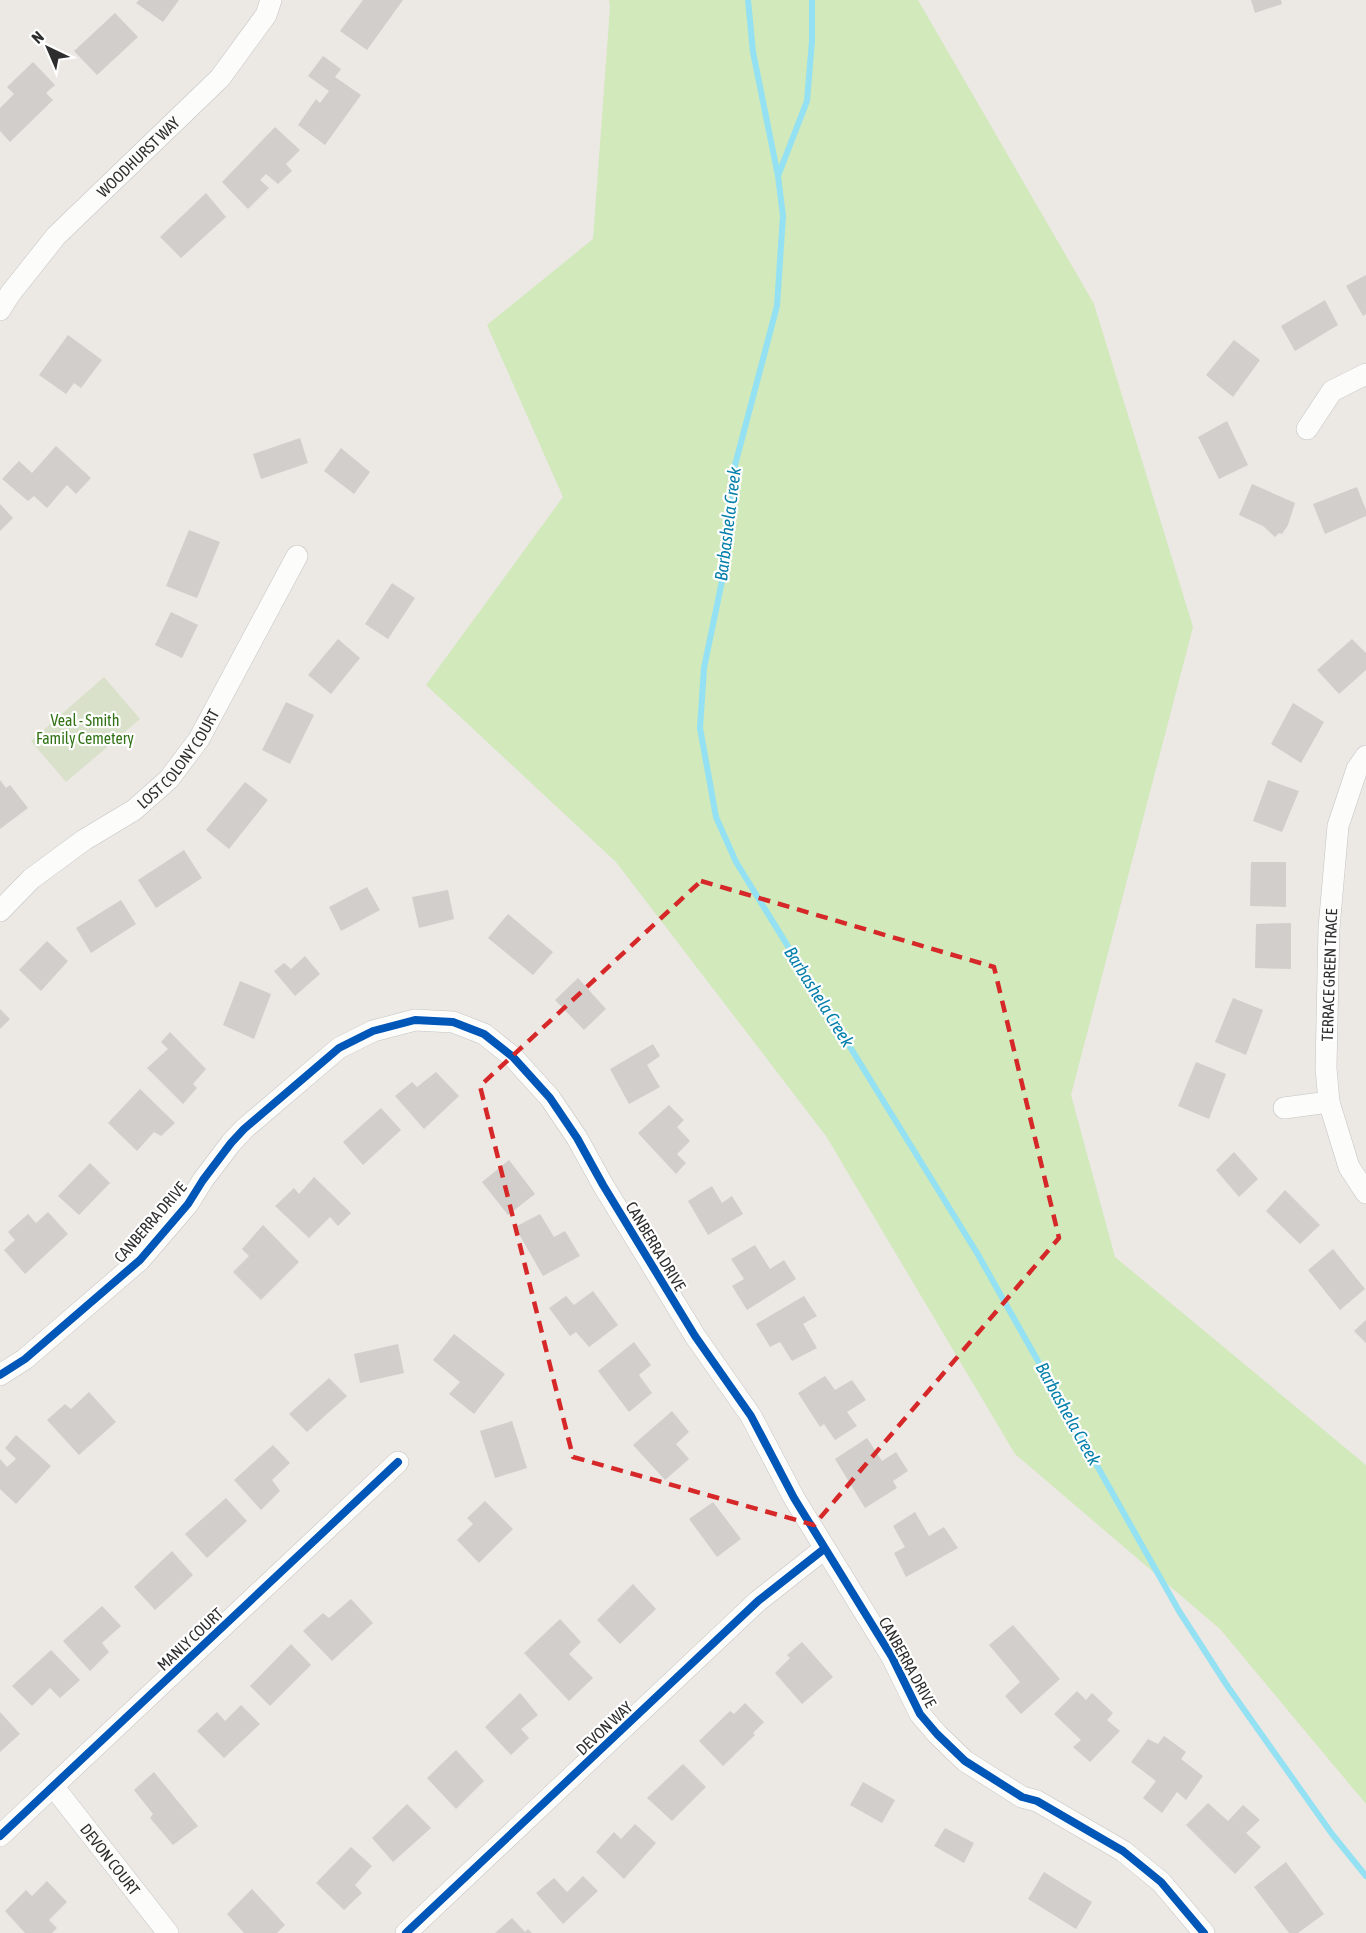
<svg xmlns="http://www.w3.org/2000/svg" width="1366" height="1933" viewBox="0 0 1366 1933" font-family="'Asap Condensed',sans-serif">
	<style>
		.green { fill: #d1e9bb }
		.cemetery { fill: #dae1ca }
		.lines { fill: none; stroke-linecap: round; stroke-linejoin: round }
		.stream { stroke: #93e1f2; stroke-width: 6 }
		.building { fill: #d1cecb }
		.minor-casing { stroke: #c5c4c5; stroke-width: 22 }
		.minor { stroke: #fcfcfb; stroke-width: 21 }
		.cycleway-casing { stroke: #fff; stroke-width: 11 }
		.cycleway { stroke: #0057b8; stroke-width: 8 }
		.marked { fill: none; stroke: #d62828; stroke-width: 4.5; stroke-dasharray: 12 8; stroke-linejoin: round }
		.labels { text-anchor: middle; stroke-width: 4.5; stroke-linejoin: round; paint-order: stroke }
		.street-label { font-size: 16px; fill: #2e2e2e; stroke: #fff }
		.park-label { font-size: 16px; fill: #317216; stroke: #fff }
		.water-label { font-size: 18px; font-style: italic; fill: #047fab; stroke: #fff }
	</style>
	<rect width="100%" height="100%" fill="#ece8e4"/>
	<path class="green" d="M609 0H918L1094 304 1193 627 1071 1095 1115 1257 1366 1465V1804L1220 1629 1015 1454 826 1136 616 862 426 685 563 497 487 325 593 239 610 7Z"/>
	<path class="cemetery" d="M104 677 140 719 66 782 31 741Z"/>
	<g class="lines">
		<path class="stream" d="M748 0 753 52 778 176 783 216 777 306 735 465 729 547 704 668 700 728 716 817 736 862 977 1253 1179 1611 1228 1687 1332 1834 1366 1876
			M778 176 807 101 812 41V0"/>
	</g>
	<path class="building" d="M139 0H179L163 22 136 3Z
		M363 0H403L367 50 340 31Z
		M1251 0H1281L1282 4 1255 13Z
		M115 13 138 37 97 75 74 51Z
		M323 56 341 69 335 77 361 95 325 145 298 125 316 99 320 103 329 91 308 76Z
		M33 62 55 85 46 93 53 100 10 142 0 131V108L14 94 7 87Z
		M275 127 300 150 286 164 292 171 278 184 266 174 260 180 269 188 248 209 222 182Z
		M206 193 226 217 181 258 160 237Z
		M1366 275V314L1363 316 1346 286Z
		M1325 300 1338 325 1295 351 1281 326Z
		M68 335 102 360 81 388 74 383 66 394 39 375Z
		M1234 340 1260 360 1233 397 1206 375Z
		M1227 421 1248 465 1219 479 1198 437Z
		M300 438 308 463 261 479 253 454Z
		M56 446 91 478 76 494 67 485 47 508 34 496 28 501 2 479 19 461 32 473Z
		M341 448 370 472 354 494 324 471Z
		M1252 484 1295 503 1288 525 1282 534 1279 533 1275 537 1263 526 1239 515Z
		M1357 487 1366 510V516L1325 534 1313 504Z
		M0 504 13 518 0 531Z
		M189 530 220 542 197 598 166 586Z
		M392 583 415 598 388 639 365 624Z
		M171 612 198 625 182 658 155 645Z
		M338 639 360 658 331 694 308 675Z
		M1352 639 1366 653V670L1339 694 1317 670Z
		M286 702 314 715 290 764 262 750Z
		M1293 703 1324 722 1301 763 1271 744Z
		M0 780 6 788 10 785 28 808 0 829Z
		M1268 780 1299 791 1282 832 1253 821Z
		M245 782 268 800 229 849 206 830Z
		M184 850 202 878 156 908 138 880Z
		M1251 862H1286V907L1250 906Z
		M367 887 380 910 341 931 329 907Z
		M448 890 454 919 419 928 412 897Z
		M121 900 136 924 91 953 76 928Z
		M508 914 553 952 533 975 488 938Z
		M1291 923V969L1255 968 1256 924Z
		M47 941 68 961 41 991 19 970Z
		M305 956 320 974 295 996 274 971 284 963 291 969Z
		M578 978 606 1009 584 1030 555 1000Z
		M240 981 271 994 254 1039 223 1025Z
		M1233 998 1263 1010 1246 1055 1215 1042Z
		M0 1009 10 1019 0 1029Z
		M170 1032 206 1069 193 1084 197 1088 183 1104 147 1068 168 1049 161 1042Z
		M653 1044 660 1056 647 1065 660 1087 629 1104 610 1069Z
		M1196 1062 1226 1074 1209 1119 1178 1106Z
		M436 1072 459 1096 424 1129 395 1096 412 1082 417 1087Z
		M140 1089 175 1123 161 1136 154 1132 137 1151 108 1123Z
		M669 1105 684 1120 677 1127 690 1141 677 1154 686 1163 676 1174 638 1133Z
		M381 1108 401 1130 363 1165 343 1142Z
		M1234 1152 1258 1179 1239 1197 1216 1170Z
		M509 1160 535 1194 508 1215 482 1182Z
		M90 1163 110 1183 79 1215 58 1196Z
		M314 1177 351 1213 338 1226 330 1217 309 1238 275 1206 294 1188 299 1194Z
		M712 1186 722 1203 732 1196 743 1214 708 1235 688 1201Z
		M1285 1190 1320 1225 1300 1244 1266 1211Z
		M48 1212 68 1234 25 1274 4 1250 15 1240 8 1232 28 1214 36 1223Z
		M540 1214 554 1237 565 1231 580 1256 543 1276 515 1227Z
		M263 1225 299 1262 261 1300 233 1272 249 1256 242 1249Z
		M755 1245 770 1269 784 1260 796 1279 747 1310 732 1286 744 1279 731 1259Z
		M1333 1249 1365 1289 1340 1310 1308 1270Z
		M593 1291 618 1325 589 1347 576 1332 570 1336 549 1308 566 1296 574 1305Z
		M804 1296 817 1316 803 1324 817 1348 792 1361 780 1342 770 1347 756 1324Z
		M1366 1320V1343L1354 1331Z
		M454 1334 505 1374 474 1414 449 1394 460 1382 433 1360Z
		M634 1342 651 1365 639 1375 652 1393 629 1412 598 1371Z
		M398 1344 404 1373 360 1383 354 1354Z
		M825 1376 835 1390 852 1380 866 1400 847 1412 857 1426 835 1440 824 1424 820 1427 798 1393Z
		M329 1378 347 1396 307 1432 289 1414Z
		M89 1392 116 1422 79 1455 47 1420 65 1404 71 1409Z
		M672 1411 689 1432 676 1444 689 1459 665 1480 633 1445Z
		M512 1421 527 1468 495 1478 480 1431Z
		M16 1435 51 1466 16 1504 0 1489V1459L7 1467 16 1459 5 1448Z
		M867 1438 882 1461 896 1452 908 1471 893 1481 897 1488 865 1508 835 1459Z
		M273 1445 290 1463 272 1480 280 1491 261 1510 234 1480Z
		M226 1498 247 1521 207 1558 185 1534Z
		M485 1501 513 1529 479 1563 457 1540 473 1524 467 1518Z
		M713 1502 741 1539 717 1557 689 1519Z
		M915 1512 929 1536 944 1527 958 1548 906 1577 894 1553 905 1547 893 1526Z
		M172 1551 193 1575 155 1610 134 1587Z
		M633 1584 656 1609 620 1644 597 1620Z
		M351 1599 373 1623 332 1661 303 1631 323 1613 329 1618Z
		M102 1606 121 1626 102 1643 109 1652 90 1671 63 1641Z
		M560 1619 581 1642 569 1654 593 1678 569 1701 524 1653Z
		M1013 1625 1060 1679 1021 1714 1005 1696 1020 1682 989 1645Z
		M802 1642 833 1677 802 1704 775 1673 790 1658 787 1655Z
		M291 1644 311 1665 270 1706 250 1686Z
		M51 1650 80 1680 60 1698 50 1688 32 1706 12 1686Z
		M1077 1691 1086 1700 1092 1693 1113 1713 1107 1720 1120 1731 1090 1762 1073 1747 1081 1740 1054 1714Z
		M520 1693 538 1715 521 1729 529 1738 511 1755 485 1727Z
		M745 1703 764 1722 753 1733 755 1735 723 1766 699 1741 730 1711 734 1714Z
		M241 1705 260 1724 224 1758 197 1731 217 1712 225 1721Z
		M0 1712 20 1734 0 1752Z
		M1164 1736 1186 1752 1181 1759 1203 1776 1186 1800 1177 1792 1162 1813 1143 1798 1156 1781 1131 1762 1148 1739 1158 1744Z
		M456 1750 484 1781 456 1809 427 1778Z
		M683 1764 706 1787 672 1821 647 1798Z
		M154 1772 198 1826 173 1845 150 1818 153 1814 134 1790Z
		M863 1782 895 1800 882 1823 850 1805Z
		M1208 1803 1228 1821 1243 1805 1260 1820 1246 1833 1261 1847 1235 1874 1186 1825Z
		M407 1804 431 1828 393 1862 372 1838Z
		M635 1824 656 1843 624 1879 596 1852 614 1832 621 1839Z
		M945 1828 974 1843 964 1863 934 1846Z
		M351 1847 372 1866 355 1885 362 1893 344 1910 316 1883Z
		M1286 1862 1324 1914 1298 1933H1289L1254 1887Z
		M1044 1872 1092 1902 1076 1929 1028 1899Z
		M583 1876 598 1891 563 1924 536 1893 554 1878 567 1892Z
		M47 1881 67 1902 49 1920 57 1928 52 1933H25L5 1911 26 1890 32 1896Z
		M252 1889 285 1925 277 1933H244L227 1914Z
		M512 1918 525 1932 528 1929 532 1933H495Z"/>
	<g class="lines">
		<g class="minor-casing">
			<g id="minor">
				<path id="s1" d="M0 310 10 294 56 236 220 78 266 15 271 0"/>
				<path d="M1307 429 1332 391 1366 374"/>
				<path d="M1366 756 1357 769 1338 826 1329 928 1326 1068 1329 1102 1349 1167 1366 1193"/>
				<path id="s2" d="M0 911 31 879 84 840 134 810 169 779 199 739 297 556"/>
				<path d="M1284 1108 1329 1102"/>
				<path d="M0 1375 25 1359 140 1260 188 1204 203 1180 231 1143 244 1129 339 1048 373 1031 415 1020 453 1022 484 1034 513 1057 550 1098 577 1138 603 1185 695 1336 751 1416 794 1498 892 1657 920 1714 937 1734 965 1761 1022 1797 1037 1801 1123 1851 1161 1882 1204 1933"/>
				<path id="s3" d="M53 1786 168 1933"/>
				<path d="M0 1836 398 1462"/>
				<path d="M406 1933 758 1601 824 1549"/>
			</g>
		</g>
		<use href="#minor" class="minor"/>
		<g class="cycleway-casing">
			<path id="cycleway" d="M0 1375 25 1359 140 1260 188 1204 203 1180 231 1143 244 1129 339 1048 373 1031 415 1020 453 1022 484 1034 513 1057 550 1098 577 1138 603 1185 695 1336 751 1416 794 1498 892 1657 920 1714 937 1734 965 1761 1022 1797 1037 1801 1123 1851 1161 1882 1204 1933
				M0 1836 398 1462
				M406 1933 758 1601 824 1549"/>
		</g>
		<use href="#cycleway" class="cycleway"/>
	</g>
	<path class="marked" d="M701 881 994 967 1059 1238 814 1525 573 1457 480 1086Z"/>
	<g class="labels">
		<g class="street-label">
			<text dy="6" stroke="none"><textPath href="#s1" startOffset="207">WOODHURST WAY</textPath></text>
			<text dy="6" stroke="none"><textPath href="#s2" startOffset="237">LOST COLONY COURT</textPath></text>
			<text transform="translate(1329 975) rotate(-88)" y="6">TERRACE GREEN TRACE</text>
			<text transform="translate(150 1222) rotate(-49)" y="6">CANBERRA DRIVE</text>
			<text transform="translate(656 1246) rotate(59)" y="6">CANBERRA DRIVE</text>
			<text transform="translate(190 1639) rotate(-43)" y="6">MANLY COURT</text>
			<text transform="translate(908 1662) rotate(61)" y="6">CANBERRA DRIVE</text>
			<text transform="translate(604 1728) rotate(-43)" y="6">DEVON WAY</text>
			<text dy="6" stroke="none"><textPath href="#s3" startOffset="93">DEVON COURT</textPath></text>
		</g>
		<g class="park-label">
			<text x="85" y="726">Veal - Smith<tspan x="85" dy="18">Family Cemetery</tspan></text>
		</g>
		<g class="water-label">
			<text transform="translate(728 524) rotate(-83)" y="6">Barbashela Creek</text>
			<text transform="translate(819 997) rotate(58)" y="6">Barbashela Creek</text>
			<text transform="translate(1068 1414) rotate(61)" y="6">Barbashela Creek</text>
		</g>
	</g>
	<g transform="translate(48 48) rotate(316)" stroke="#ffffff" stroke-width="4.5" paint-order="stroke">
	<path d="M0-4.5L10 22L0 15L-10 22Z" fill="#2e2e2e"/>
	<text y="-9" font-size="16" font-weight="bold" text-anchor="middle" fill="#2e2e2e">N</text>
	</g>
</svg>
